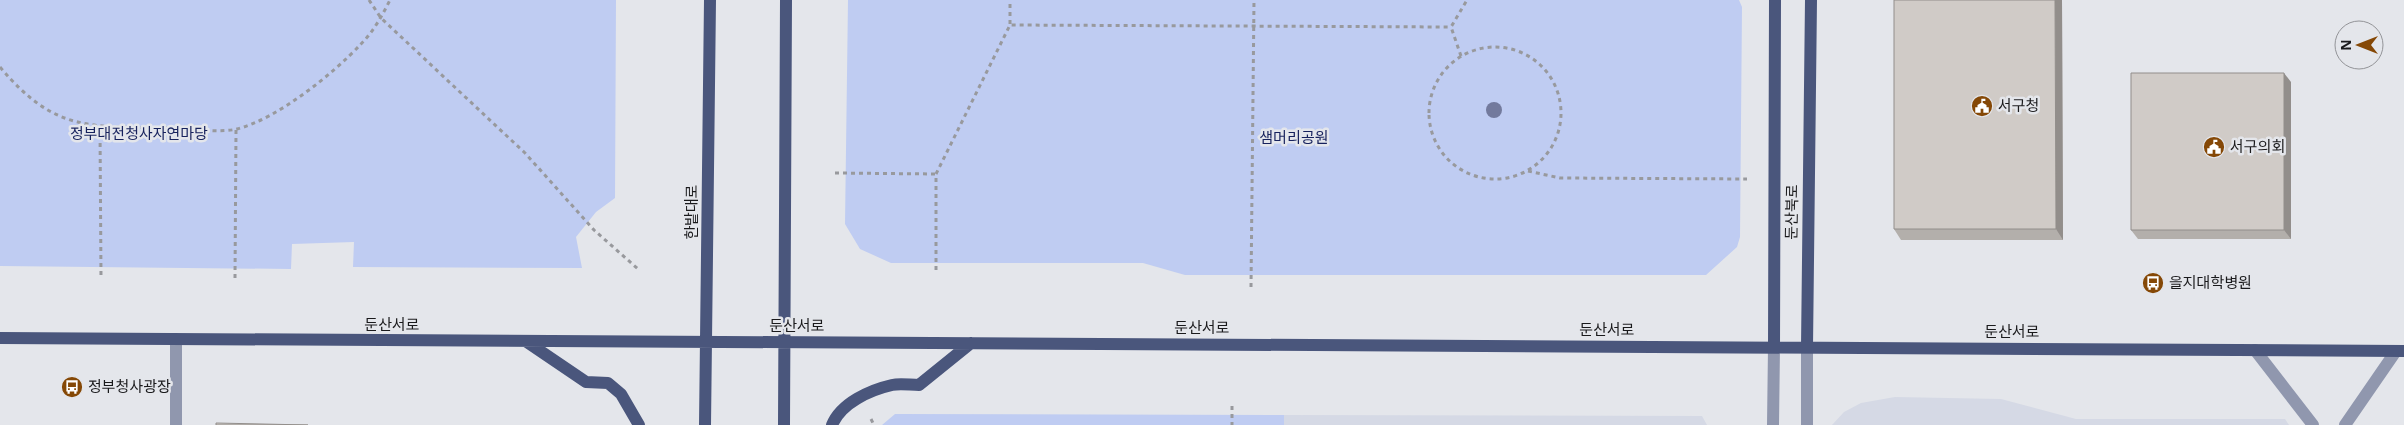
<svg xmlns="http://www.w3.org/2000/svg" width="2404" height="425" viewBox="0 0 2404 425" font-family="'Noto Sans','Noto Sans KR',sans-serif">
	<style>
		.built { fill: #d5d9e5 }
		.green { fill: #bfccf2 }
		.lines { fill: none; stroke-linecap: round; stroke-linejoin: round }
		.path { stroke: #98999d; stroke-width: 3; stroke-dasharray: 4 4; stroke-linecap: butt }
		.minor { stroke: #9097ae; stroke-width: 12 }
		.major { stroke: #4a567c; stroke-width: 12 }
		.tree { fill: #737a9d }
		.wall { fill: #b3afab }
		.shaded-wall { fill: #928e8b }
		.building { fill: #d0cbc7; stroke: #928e8b }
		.labels { text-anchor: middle; stroke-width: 5; stroke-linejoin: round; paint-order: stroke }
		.poi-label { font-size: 15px; fill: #1a1a1c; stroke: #e4e6eb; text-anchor: start }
		.park-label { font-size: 15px; fill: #17225d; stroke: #e4e6eb }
		.street-label { font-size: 15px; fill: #1a1a1c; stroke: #e4e6eb }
	</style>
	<rect width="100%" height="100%" fill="#e4e6eb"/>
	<path class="built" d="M1895 397 2001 399 2076 419H2285L2289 425H1832L1844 412 1861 403Z
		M1284 415 1702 416 1707 425H1284Z"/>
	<path class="green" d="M0 0H616L615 198 596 212 576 237 582 268 353 267 354 242 292 244 291 269 0 266Z
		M848 0H1739L1742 7 1740 237 1737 247 1706 275H1185L1143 263H891L860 249 845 224Z
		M895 414 1284 415V425H882Z"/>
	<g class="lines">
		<path class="path" d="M369 0 381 18 525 153 594 230 638 269
			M1010 24V0
			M1429 113a66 66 0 1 1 132 0a66 66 0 1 1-132 0Z
			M1461 56 1451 27 1467 0
			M0 67C56 134 92 126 173 128 191 129 221 133 237 129 277 119 333 74 361 44 373 32 382 16 390 0
			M100 127 101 277
			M1528 171 1560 178 1747 179
			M835 173 936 174
			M936 270V174L1010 25 1451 27
			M235 278 236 130
			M1251 287 1254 0
			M1232 406V425
			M871 419 874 425"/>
		<path class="minor" d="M2255 350 2313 425
			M176 425V339
			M1773 425 1774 347
			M1807 425V347
			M2345 425 2396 351"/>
		<path class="major" d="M0 338 2404 351
			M527 342 586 382 608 383 621 394 639 425
			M1774 347 1775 0
			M1807 347 1811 0
			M705 425 710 0
			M784 425 786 0
			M832 425C841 403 870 390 892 385 900 383 910 385 919 385L971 343"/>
	</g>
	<circle class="tree" cx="1494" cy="110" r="8"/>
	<path class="wall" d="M2062 0 2063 240H1901L1894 229Z
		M2291 82V239H2138L2131 230Z"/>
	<path class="shaded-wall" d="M2055 0H2062L2063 240 2056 229Z
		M2284 73 2291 82V239L2284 230Z"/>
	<path class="building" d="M1894 0H2055L2056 229H1894Z
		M2131 73H2284V230H2131Z
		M216 423 308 425H216Z"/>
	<defs>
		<g id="civic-disc" transform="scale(1.125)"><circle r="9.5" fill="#854806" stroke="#e4e6eb"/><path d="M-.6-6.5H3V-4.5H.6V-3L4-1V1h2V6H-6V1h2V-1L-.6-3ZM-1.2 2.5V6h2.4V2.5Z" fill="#fff"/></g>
		<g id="bus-disc" transform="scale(1.125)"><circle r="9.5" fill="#854806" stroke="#e4e6eb"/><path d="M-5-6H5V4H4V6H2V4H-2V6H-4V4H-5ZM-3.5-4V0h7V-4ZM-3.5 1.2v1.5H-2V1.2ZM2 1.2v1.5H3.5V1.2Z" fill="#fff"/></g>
	</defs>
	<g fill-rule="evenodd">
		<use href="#civic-disc" x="1982" y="106"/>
		<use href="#civic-disc" x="2214" y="147"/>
		<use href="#bus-disc" x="2153" y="283"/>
		<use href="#bus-disc" x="72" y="387"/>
	</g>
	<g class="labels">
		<g class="poi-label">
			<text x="1998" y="111">서구청</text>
			<text x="2230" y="152">서구의회</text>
			<text x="2169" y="288">을지대학병원</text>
			<text x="88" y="392">정부청사광장</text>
		</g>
		<g class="park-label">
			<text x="139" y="139">정부대전청사자연마당</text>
			<text x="1294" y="143">샘머리공원</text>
		</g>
		<g class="street-label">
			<text transform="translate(692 212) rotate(-90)" y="5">한밭대로</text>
			<text transform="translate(1792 212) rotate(-89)" y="5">둔산북로</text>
			<text x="392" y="330">둔산서로</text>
			<text x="797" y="331">둔산서로</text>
			<text x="1202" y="333">둔산서로</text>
			<text x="1607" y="335">둔산서로</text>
			<text x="2012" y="337">둔산서로</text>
		</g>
	</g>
	<g transform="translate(2359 45) rotate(270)"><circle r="24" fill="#e4e6eb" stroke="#939498"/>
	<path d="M0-4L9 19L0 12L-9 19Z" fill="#854806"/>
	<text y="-8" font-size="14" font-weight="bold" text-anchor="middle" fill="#1a1a1c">N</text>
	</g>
</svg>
